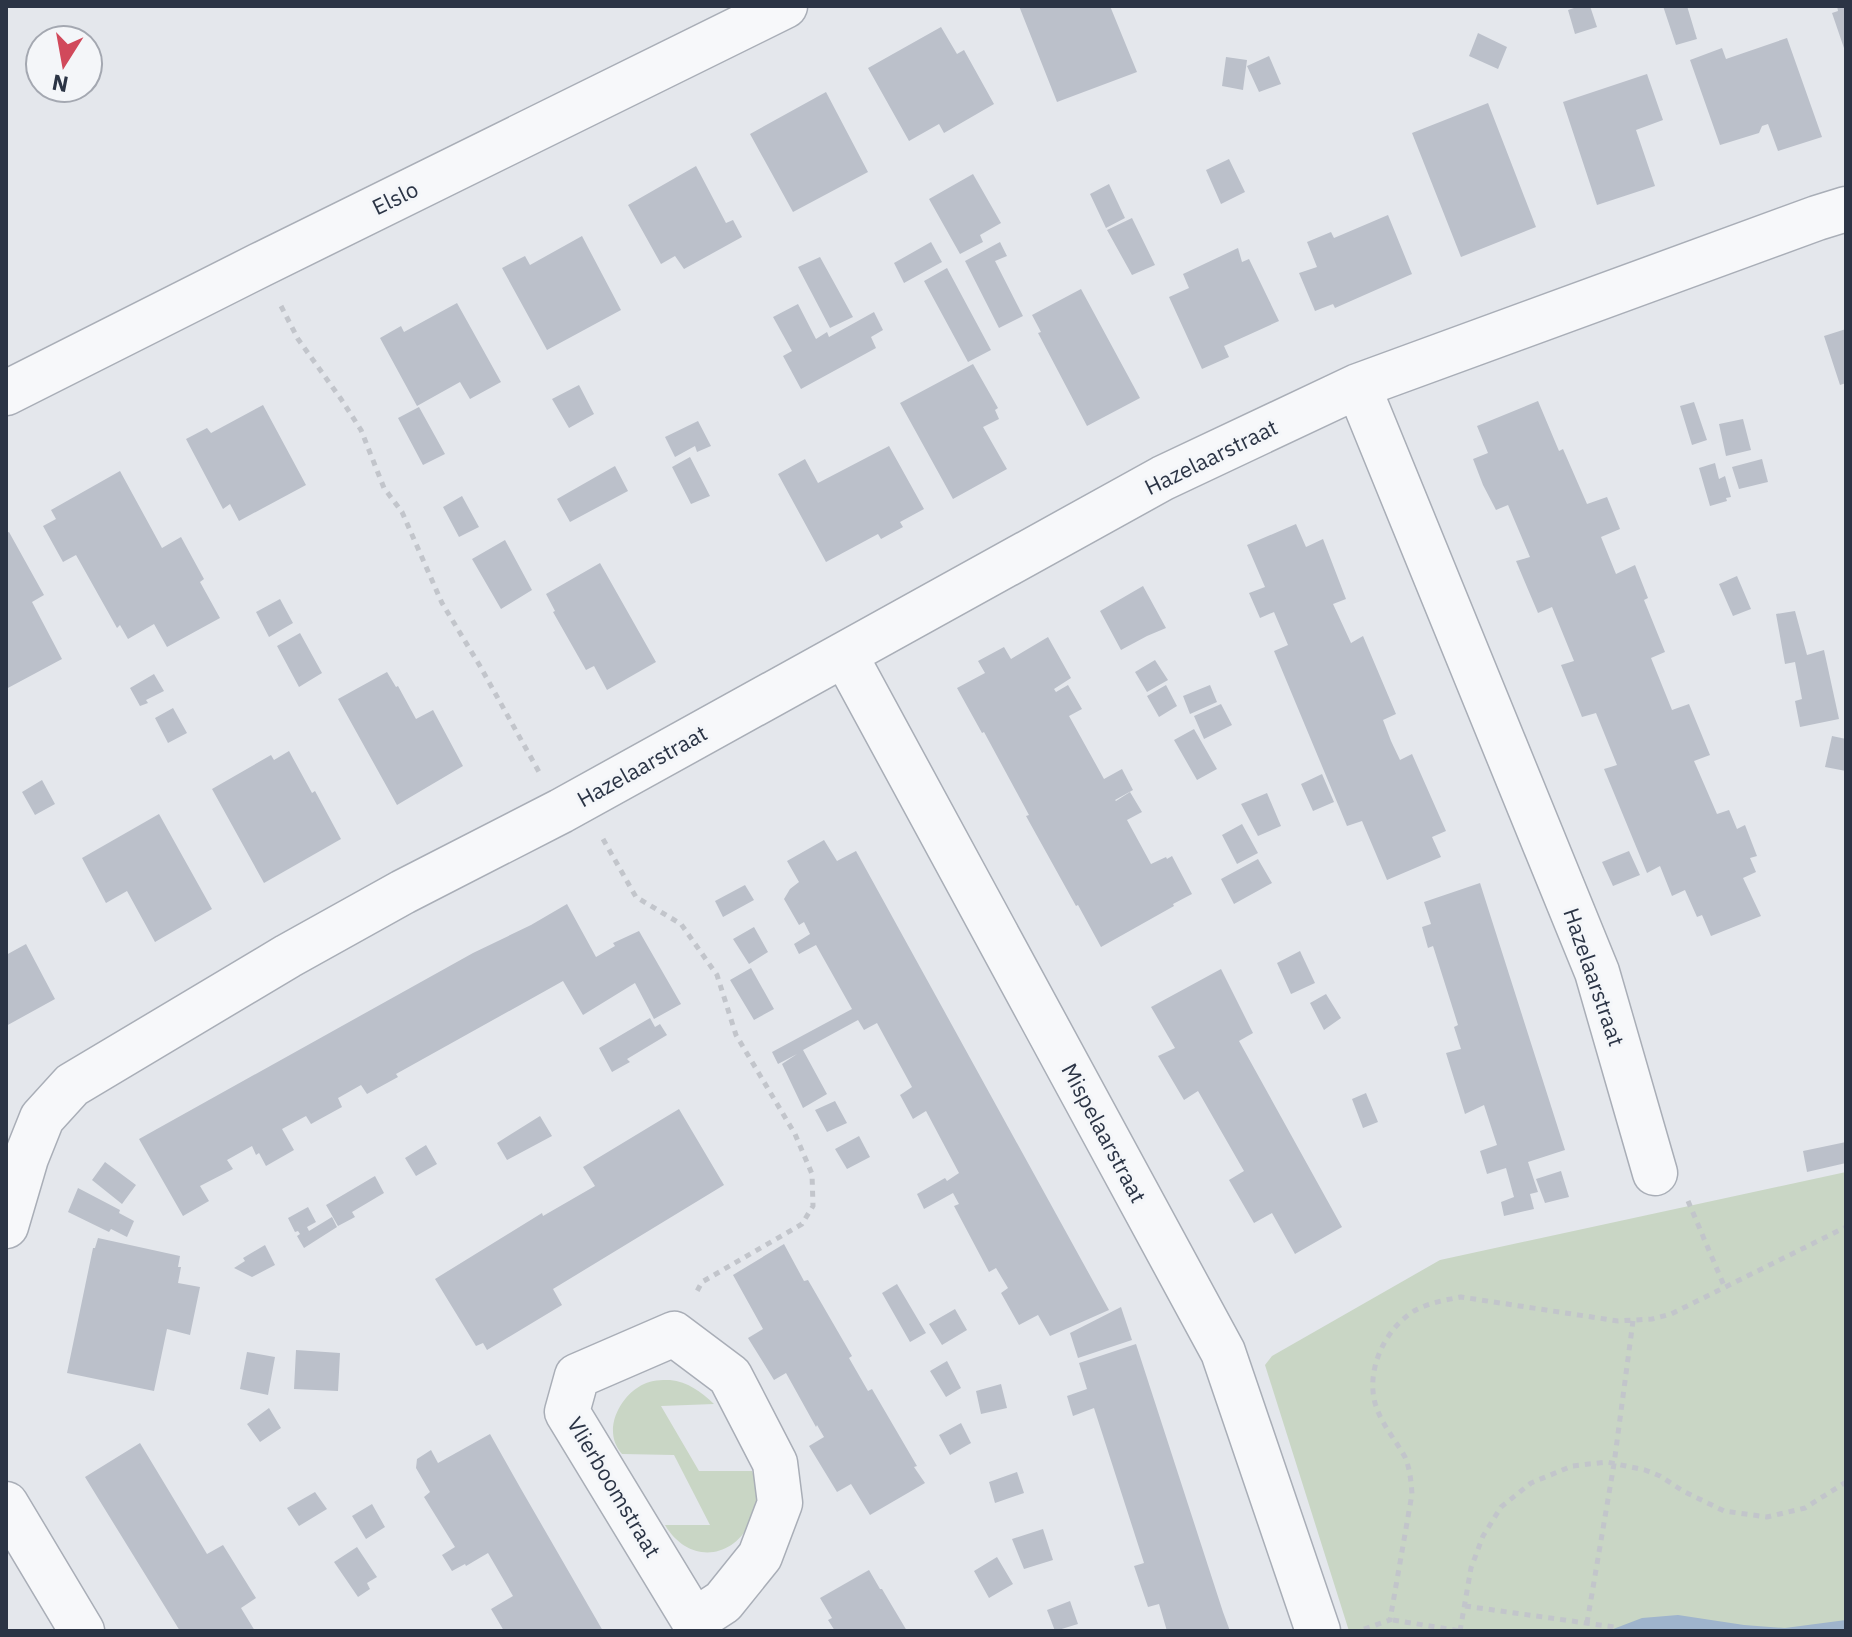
<svg xmlns="http://www.w3.org/2000/svg" width="1852" height="1637" viewBox="0 0 1852 1637" font-family="'IBM Plex Sans',sans-serif">
	<style>
		.green { fill: #c9d6c5 }
		.water { fill: #9fb4cc }
		.building { fill: #bbc0ca }
		.lines { fill: none; stroke-linecap: round; stroke-linejoin: round }
		.minor-casing { stroke: #a9aeb7; stroke-width: 47 }
		.path { stroke: #c2c5cb; stroke-width: 5; stroke-dasharray: 6 6; stroke-linecap: butt }
		.minor { stroke: #f7f8fa; stroke-width: 44 }
		.labels { text-anchor: middle; stroke-width: 6; stroke-linejoin: round; paint-order: stroke }
		.street-label { font-size: 22px; fill: #2b3445; stroke: #f4f6f9 }
	</style>
	<rect width="100%" height="100%" fill="#e4e7ec"/>
	<path class="green" d="M1846 1172V1631H1349L1265 1365 1272 1356 1440 1260Z
		M670 1380C688 1382 700 1391 714 1404L661 1406 699 1471H752C754 1477 757 1483 758 1489 759 1497 757 1505 754 1513 739 1559 690 1567 665 1525H710L674 1455 622 1454C601 1431 620 1395 644 1384 652 1380 661 1380 670 1380Z"/>
	<path class="water" d="M1678 1615 1744 1625 1785 1628 1846 1620V1631H1608L1642 1618Z"/>
	<path class="building" d="M1019 6H1110L1137 72 1057 102Z
		M1580 6H1590L1597 27 1575 34 1568 10Z
		M1663 6H1687L1697 39 1676 45Z
		M1837 6H1846V54L1832 13 1838 11Z
		M941 27 957 54 964 50 994 104 944 133 939 124 909 141 868 68Z
		M1478 33 1507 47 1498 69 1469 56Z
		M1787 38 1822 137 1778 151 1768 124 1762 126 1759 133 1720 145 1690 60 1722 48 1726 59Z
		M1269 56 1281 84 1259 92 1247 66Z
		M1226 57 1247 60 1243 90 1222 86Z
		M1647 74 1663 120 1636 130 1655 186 1597 205 1563 102Z
		M826 92 868 172 793 212 750 134Z
		M1488 103 1536 227 1461 257 1412 133Z
		M1229 159 1245 192 1221 204 1206 170Z
		M696 166 726 223 733 220 742 237 684 269 675 256 661 264 628 205Z
		M973 174 1001 223 980 235 983 242 960 254 929 199Z
		M1109 184 1125 218 1106 228 1090 194Z
		M1388 215 1412 274 1335 308 1333 304 1315 311 1299 273 1317 267 1307 242 1331 232 1334 238Z
		M1132 218 1155 265 1132 275 1107 230Z
		M582 236 621 310 547 350 502 268 525 256 530 265Z
		M931 242 942 262 904 283 894 263Z
		M1000 242 1007 256 995 261 1023 316 999 328 965 261Z
		M1238 248 1242 262 1249 259 1279 321 1224 346 1229 357 1202 369 1169 297 1189 288 1183 274Z
		M820 257 853 317 830 328 798 267Z
		M947 268 991 350 968 362 924 281Z
		M1081 289 1140 398 1087 426 1038 333 1041 332 1032 315Z
		M457 303 501 382 470 399 460 382 417 406 380 338 401 326 404 332Z
		M798 304 816 339 827 332 829 337 874 312 883 330 871 337 876 348 801 389 783 356 792 351 773 317Z
		M1846 329V383L1840 385 1824 336Z
		M973 364 998 408 995 410 999 419 983 427 1007 469 953 499 900 403Z
		M579 385 594 414 569 428 552 399Z
		M1538 401 1559 451 1563 449 1587 504 1607 497 1620 529 1601 537 1616 574 1635 565 1648 598 1644 600 1665 652 1651 658 1672 710 1689 704 1710 755 1694 761 1717 814 1729 810 1737 829 1745 825 1757 856 1750 858 1756 872 1743 878 1761 916 1711 936 1702 915 1697 917 1685 890 1672 896 1660 866 1647 873 1604 769 1617 765 1596 713 1582 717 1561 665 1574 661 1552 607 1538 613 1516 561 1530 557 1508 505 1496 510 1483 485 1473 459 1488 453 1477 426Z
		M1694 402 1707 440 1692 445 1680 406Z
		M263 405 306 485 239 521 230 504 223 509 186 439 207 428 211 433Z
		M419 407 445 454 423 465 398 418Z
		M1743 419 1751 450 1726 456 1719 424Z
		M698 421 711 446 697 452 695 446 675 457 665 437Z
		M889 446 924 509 900 522 903 527 881 539 878 534 826 562 778 474 805 459 818 483Z
		M690 457 710 496 691 504 672 467Z
		M1762 459 1768 482 1739 489 1732 467Z
		M1715 463 1719 479 1725 476 1731 497 1726 498 1727 501 1710 506 1699 468Z
		M615 466 628 491 570 522 557 499Z
		M120 471 162 548 181 537 204 579 200 582 220 618 167 647 154 624 128 639 120 625 117 628 76 555 63 562 43 526 56 519 51 510Z
		M462 496 479 527 459 537 443 507Z
		M1296 524 1306 547 1323 539 1346 599 1333 604 1351 643 1363 636 1396 714 1383 720 1391 741 1400 760 1412 754 1446 831 1432 837 1441 857 1387 880 1362 821 1347 826 1274 651 1288 645 1274 612 1260 618 1249 593 1265 587 1247 545Z
		M9 532 44 595 32 602 62 659 6 689V533Z
		M505 540 532 590 501 609 472 559Z
		M600 563 656 662 607 690 594 666 586 670 553 612 555 611 546 594Z
		M1737 576 1751 609 1733 616 1719 584Z
		M1143 586 1166 628 1147 636 1121 650 1100 611Z
		M280 599 293 623 269 637 256 612Z
		M1795 611 1807 655 1824 650 1839 719 1800 727 1795 701 1802 699 1795 662 1785 664 1776 614Z
		M300 633 322 673 299 687 277 646Z
		M1048 637 1071 678 1054 689 1056 692 1068 685 1082 709 1069 716 1104 779 1122 769 1133 790 1115 800 1116 801 1130 792 1142 812 1127 820 1151 864 1166 857 1167 859 1172 856 1192 894 1173 904 1174 906 1101 947 1078 905 1076 906 1026 816 1029 815 984 732 982 733 957 688 985 673 978 661 1004 647 1011 659Z
		M1155 660 1168 680 1147 692 1135 672Z
		M387 672 396 687 398 686 416 719 433 710 463 766 397 805 338 699Z
		M154 674 164 691 146 700 148 703 140 706 130 688Z
		M1166 685 1177 706 1159 717 1147 696Z
		M1210 685 1217 702 1190 714 1183 696Z
		M1221 704 1232 725 1204 739 1194 716Z
		M173 708 187 733 168 743 155 718Z
		M1194 729 1217 769 1197 780 1174 740Z
		M1832 736 1846 739V771L1825 767Z
		M289 751 312 793 315 791 341 839 264 883 212 789 271 755 274 760Z
		M1322 774 1334 802 1313 811 1301 784Z
		M42 780 55 804 35 815 22 792Z
		M1267 793 1281 826 1258 836 1241 804Z
		M159 814 212 909 155 942 127 891 106 903 82 858Z
		M1242 824 1258 853 1237 864 1222 835Z
		M824 840 837 861 856 851 1109 1310 1050 1336 1038 1315 1019 1325 1001 1293 1008 1288 996 1268 989 1272 954 1206 959 1204 953 1193 924 1209 917 1194 945 1178 947 1181 959 1173 926 1111 913 1119 900 1095 912 1087 877 1023 864 1030 858 1020 803 1050 827 1094 803 1108 782 1064 797 1054 778 1064 772 1052 852 1009 816 945 799 954 794 944 810 934 804 922 799 925 784 899 790 889 799 882 787 861Z
		M1629 851 1640 875 1613 886 1602 862Z
		M1258 859 1272 883 1234 904 1221 879Z
		M1480 883 1565 1150 1528 1162 1538 1192 1530 1194 1534 1209 1504 1216 1501 1202 1514 1197 1506 1168 1487 1174 1480 1151 1497 1145 1484 1105 1465 1114 1446 1053 1461 1049 1454 1027 1458 1025 1433 946 1428 948 1422 927 1431 924 1424 902Z
		M745 885 754 900 723 917 715 901Z
		M567 904 596 957 615 946 613 943 639 931 681 1004 654 1019 635 983 583 1015 563 981 396 1074 398 1077 367 1094 361 1085 338 1098 342 1107 311 1124 306 1116 282 1129 294 1150 266 1166 259 1153 256 1155 252 1146 227 1160 233 1169 200 1186 209 1201 183 1216 139 1139 473 953 531 925Z
		M754 927 768 952 749 964 733 939Z
		M26 944 55 999 6 1026V955Z
		M1300 951 1315 983 1291 994 1277 963Z
		M751 968 774 1009 754 1020 730 980Z
		M1221 969 1253 1033 1239 1041 1342 1227 1295 1254 1272 1213 1254 1223 1229 1180 1244 1171 1198 1091 1184 1100 1158 1056 1175 1048 1151 1007Z
		M1326 994 1341 1018 1324 1030 1310 1003Z
		M650 1018 655 1027 660 1024 667 1035 627 1059 630 1062 612 1072 599 1048Z
		M1366 1093 1378 1122 1363 1128 1352 1099Z
		M835 1101 847 1123 827 1132 815 1110Z
		M679 1109 724 1185 553 1289 562 1305 487 1350 483 1343 476 1346 435 1279 542 1213 543 1216 595 1186 583 1167Z
		M540 1116 552 1136 507 1160 497 1143Z
		M859 1136 870 1157 847 1169 835 1149Z
		M1846 1142V1163L1807 1172 1803 1151Z
		M426 1145 437 1164 416 1176 405 1158Z
		M105 1162 136 1185 122 1204 92 1180Z
		M1561 1171 1569 1197 1545 1203 1536 1179Z
		M375 1176 384 1193 352 1212 355 1217 338 1226 326 1205Z
		M78 1188 120 1210 119 1213 134 1221 127 1237 111 1229 109 1232 68 1212Z
		M308 1207 316 1222 307 1227 309 1231 332 1217 337 1227 304 1248 297 1236 300 1234 298 1231 295 1232 288 1218Z
		M98 1238 180 1256 178 1267H181L178 1283 200 1287 190 1335 167 1329 154 1391 67 1373 93 1248H95Z
		M784 1244 804 1281 808 1280 852 1356 849 1358 868 1391 872 1389 917 1466 914 1467 925 1483 870 1515 851 1484 837 1492 809 1446 824 1437 817 1425 816 1427 786 1373 774 1380 748 1338 763 1329 733 1275Z
		M265 1245 275 1265 252 1277 234 1268 245 1261 243 1258Z
		M897 1284 926 1333 910 1342 882 1293Z
		M1121 1307 1132 1340 1078 1358 1070 1333Z
		M955 1309 967 1330 942 1345 929 1324Z
		M1136 1344 1223 1612 1230 1631H1167L1159 1604 1148 1607 1134 1566 1144 1563 1094 1408 1073 1416 1067 1396 1087 1389 1079 1363Z
		M296 1350 340 1353 338 1391 294 1389Z
		M247 1352 275 1357 268 1395 240 1389Z
		M947 1361 961 1388 946 1397 930 1371Z
		M1001 1384 1007 1408 981 1414 976 1391Z
		M269 1408 281 1428 260 1442 247 1424Z
		M961 1423 971 1443 950 1455 939 1435Z
		M490 1434 521 1489 603 1631H504L491 1609 513 1596 488 1553 466 1566 465 1564 452 1571 442 1555 455 1547 424 1497 430 1492 416 1468 417 1459 431 1450 438 1463Z
		M140 1443 207 1554 223 1545 256 1598 241 1608 255 1631H180L85 1477Z
		M1017 1472 1024 1493 995 1503 989 1482Z
		M315 1492 327 1509 299 1526 287 1508Z
		M372 1504 385 1527 366 1539 352 1516Z
		M1043 1529 1053 1560 1024 1569 1012 1539Z
		M357 1547 377 1577 367 1583 370 1589 358 1597 334 1562Z
		M997 1557 1013 1584 989 1598 974 1571Z
		M869 1570 880 1589H882L907 1631H835L828 1620 832 1618 820 1598Z
		M1070 1601 1078 1624 1055 1631 1047 1610Z"/>
	<g class="lines">
		<g class="minor-casing">
			<path id="minor" d="M1358 386 1597 972 1655 1173
				M6 393 260 265 785 6
				M845 655 1223 1352 1318 1631
				M6 1226 26 1158 42 1118 72 1085 288 956 403 892 561 811 1163 478 1358 386 1817 218 1846 209
				M6 1504 82 1631
				M694 1621 723 1602 760 1556 780 1503 775 1463 730 1376 674 1334 577 1376 567 1412 700 1631"/>
		</g>
		<path class="path" d="M281 306 298 339 341 399 361 430 384 488 402 512 442 603 480 666 539 772
			M603 839 636 897 681 924 717 975 736 1035 795 1134 812 1174 813 1206 802 1224 702 1282 695 1295
			M1688 1201 1725 1288
			M1465 1606 1614 1627 1617 1631
			M1393 1620 1460 1631
			M1587 1623 1614 1464 1633 1321
			M1364 1629 1390 1620 1412 1494C1411 1481 1410 1469 1405 1457 1395 1439 1381 1424 1375 1403 1366 1369 1385 1329 1414 1311 1428 1303 1445 1300 1461 1297L1618 1321 1652 1319 1671 1314 1846 1227
			M1460 1631 1471 1568 1483 1536 1501 1507 1531 1483 1572 1466 1607 1462 1645 1470 1660 1476 1683 1491 1724 1511 1767 1517 1805 1508 1846 1482"/>
		<use href="#minor" class="minor"/>
	</g>
	<g class="labels">
		<g class="street-label">
			<text transform="translate(395 198) rotate(-26)" y="8">Elslo</text>
			<text transform="translate(1211 457) rotate(-26)" y="8">Hazelaarstraat</text>
			<text transform="translate(642 766) rotate(-29)" y="8">Hazelaarstraat</text>
			<text transform="translate(1594 977) rotate(71)" y="8">Hazelaarstraat</text>
			<text transform="translate(1104 1133) rotate(62)" y="8">Mispelaarstraat</text>
			<text transform="translate(614 1487) rotate(59)" y="8">Vlierboomstraat</text>
		</g>
	</g>
	<rect width="1852" height="1637" fill="none" stroke="#2b3445" stroke-width="16"/>
	<g transform="translate(64 64) rotate(191)"><circle r="38" fill="#f4f6f9" stroke="#a4a8b1" stroke-width="2"/>
	<path d="M0-6L14 30L0 20L-14 30Z" fill="#d1495b"/>
	<text y="-12" font-size="22" font-weight="bold" text-anchor="middle" fill="#2b3445">N</text>
	</g>
</svg>
